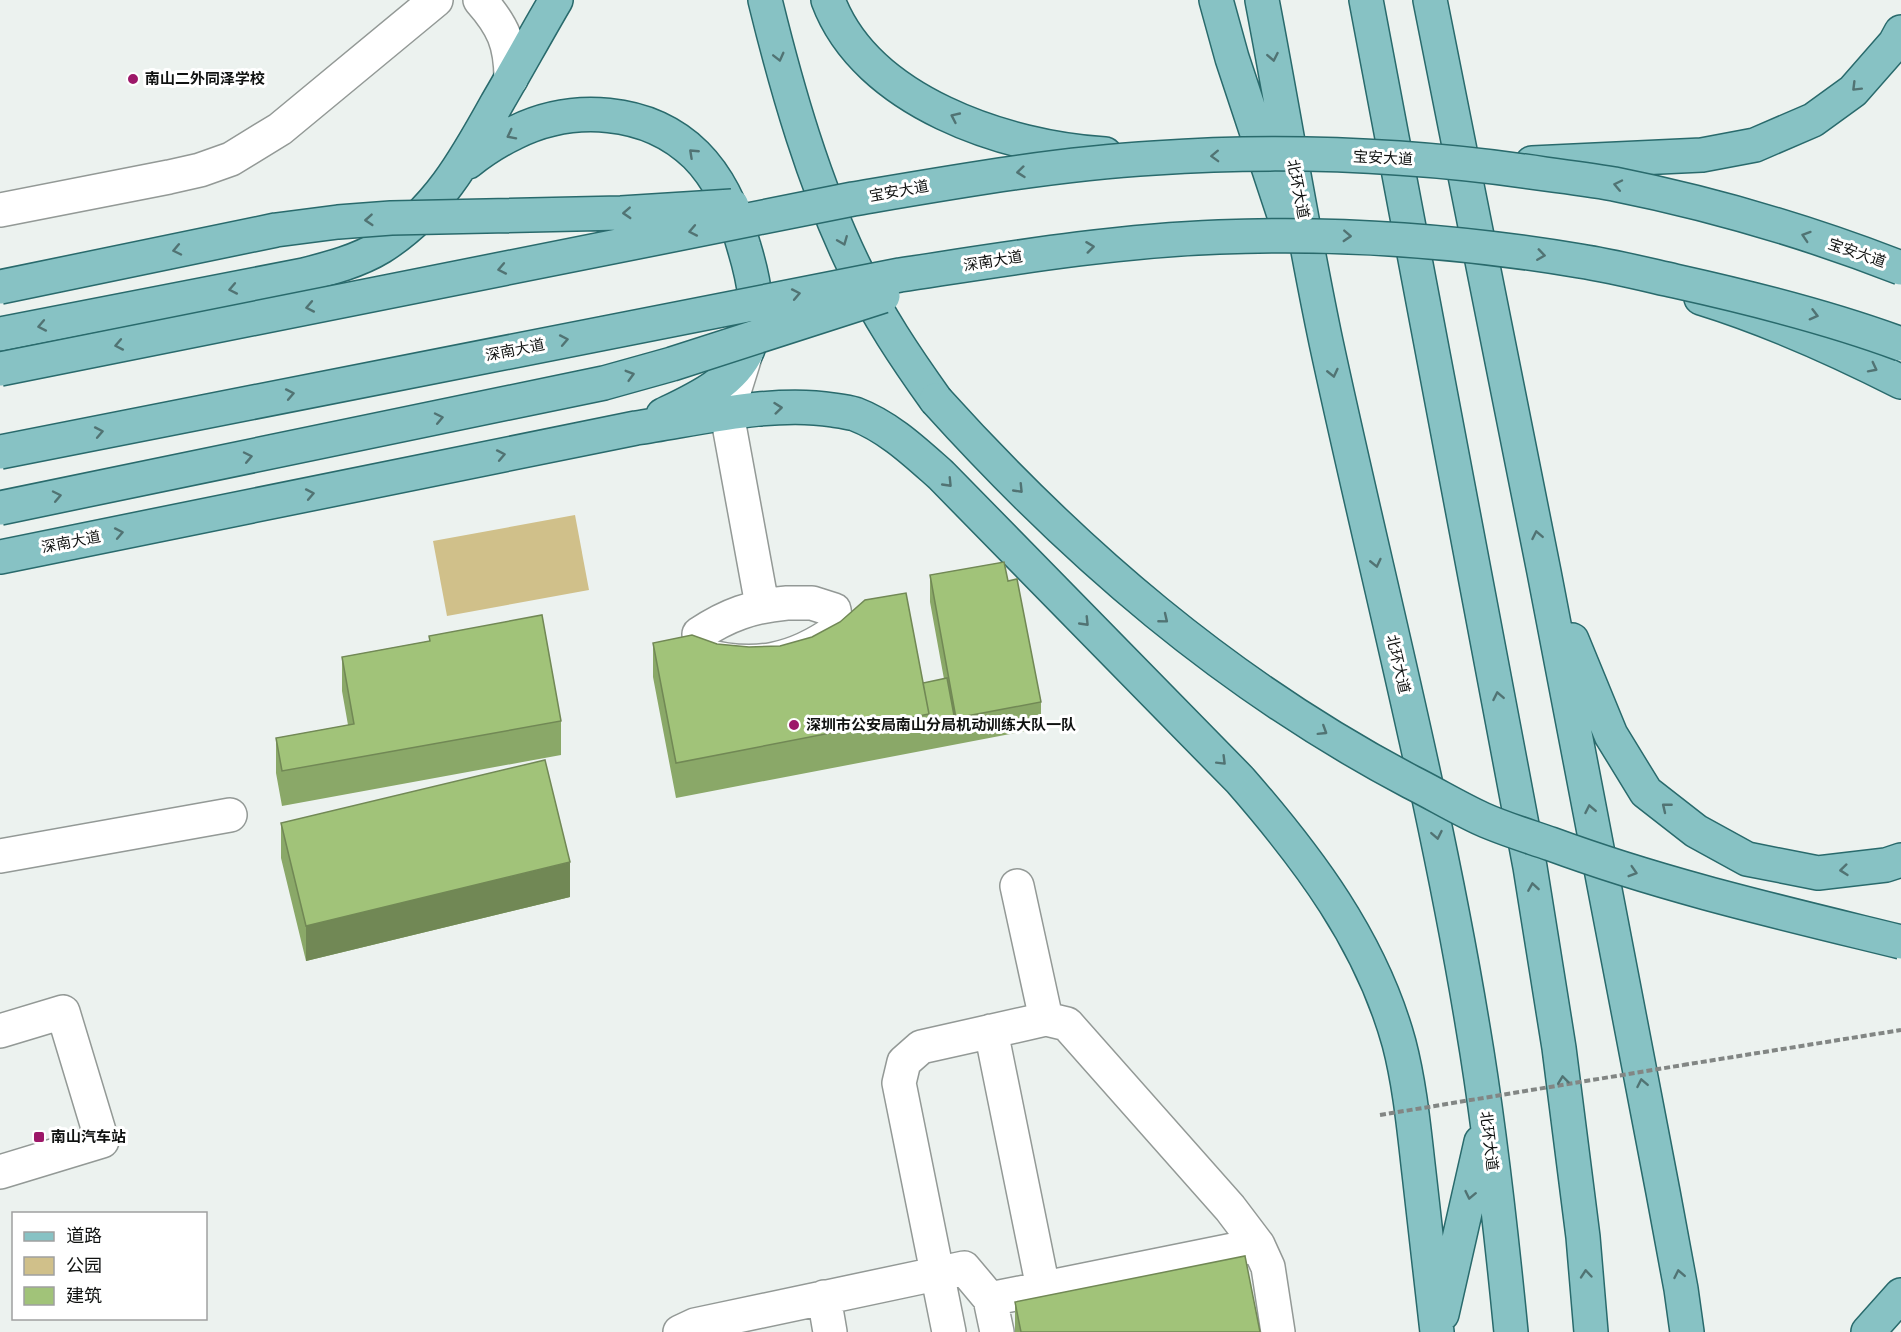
<svg xmlns="http://www.w3.org/2000/svg" width="1901" height="1332" viewBox="0 0 1901 1332" font-family="Commissioner,'Noto Sans SC',sans-serif">
	<style>
		.green { fill: #d0c08a }
		.lines { fill: none; stroke-linecap: round; stroke-linejoin: round }
		.minor-casing { stroke: #939996; stroke-width: 36 }
		.major-casing { stroke: #296a6c; stroke-width: 36 }
		.path { stroke: #828684; stroke-width: 4; stroke-dasharray: 6 3; stroke-linecap: butt }
		.minor { stroke: #fff; stroke-width: 33 }
		.major { stroke: #87c2c4; stroke-width: 33 }
		.major-bridge-casing { stroke: #296a6c; stroke-width: 36; stroke-linecap: butt }
		.path-bridge { stroke: #828684; stroke-width: 4; stroke-dasharray: 6 3; stroke-linecap: butt }
		.major-bridge { stroke: #87c2c4; stroke-width: 33 }
		.wall { fill: #8aa868 }
		.shaded-wall { fill: #718855 }
		.building { fill: #a1c379; stroke: #718855; stroke-width: 1.5 }
		.oneway { stroke: #517373 }
		.poi-dot { fill: #9d1869; stroke: #fff; stroke-width: 2 }
		.labels { text-anchor: middle; stroke-width: 6; stroke-linejoin: round; paint-order: stroke }
		.poi-label { font-size: 15px; font-weight: bold; fill: #101211; stroke: #fff; text-anchor: start }
		.street-label { font-size: 15px; fill: #101211; stroke: #fff }
	</style>
	<rect width="100%" height="100%" fill="#ecf2ef"/>
	<path class="green" d="M575 515 589 590 447 616 433 541Z"/>
	<g class="lines">
		<g class="minor-casing">
			<path id="minor" d="M480 0C503 26 511 44 511 79
				M0 210 169 177 200 170 231 159 280 129 436 0
				M747 350 727 414 762 605
				M787 603H812L834 610 837 630C794 661 754 669 703 655L699 634C727 615 753 606 787 603Z
				M0 856 230 815
				M1017 886 1046 1019
				M0 1031 63 1012 102 1141 0 1172
				M991 1031 1043 1288
				M824 1297 830 1332
				M990 1299 1258 1245
				M680 1332 695 1325 964 1268 990 1299 997 1332
				M949 1332 899 1083 904 1062 921 1047 1046 1019 1067 1024 1230 1208 1258 1245 1268 1267 1278 1332"/>
		</g>
		<g class="major-casing">
			<path id="major" d="M765 0C787 90 814 184 855 268 877 315 906 358 936 400
				M828 0C866 102 1006 148 1105 154
				M1216 0 1232 58 1286 221
				M1262 0C1284 114 1302 228 1326 342 1375 570 1435 797 1473 1028 1490 1128 1501 1230 1511 1332
				M1366 0 1530 867 1559 1048 1583 1237 1591 1332
				M1430 0 1544 572 1663 1192 1681 1289 1687 1332
				M468 162C482 151 497 141 514 133 572 104 648 108 696 155 721 180 735 214 744 247 754 280 762 316 748 349 733 383 694 400 663 415
				M1532 163 1702 155 1755 145 1813 120 1853 91 1895 43 1901 32
				M1701 298C1769 319 1838 350 1901 382
				M0 334 304 275C331 268 358 261 381 247 437 212 466 159 497 103 517 69 536 34 556 0
				M0 557 636 428C697 419 772 400 833 410 840 411 848 412 855 414 889 427 915 452 941 475L1240 780C1308 858 1371 941 1399 1043 1410 1085 1414 1130 1419 1173 1425 1226 1431 1279 1437 1332
				M1572 640 1611 735 1646 792 1696 831 1747 859 1818 873 1886 865 1901 860
				M1442 1314 1481 1142
				M1868 1332 1901 1295"/>
		</g>
		<path class="path" d="M1683 1065 1901 1030"/>
		<use href="#minor" class="minor"/>
		<use href="#major" class="major"/>
		<g class="major-bridge-casing">
			<path id="major-bridge" d="M0 287 276 230 338 222 391 218 621 213 732 206
				M0 369 853 199C953 182 1054 164 1155 158 1285 149 1416 155 1545 174 1568 177 1591 180 1614 184 1709 203 1811 233 1901 268
				M936 400C1075 554 1227 685 1411 782 1435 794 1458 808 1482 819 1504 829 1528 836 1551 844 1665 886 1783 913 1901 942
				M0 452 900 275C1006 259 1112 241 1219 237 1340 232 1461 241 1580 261 1612 266 1644 274 1675 281 1752 298 1828 317 1901 344
				M0 508 604 383 672 364 883 296"/>
		</g>
		<path class="path-bridge" d="M1380 1115 1683 1065"/>
		<use href="#major-bridge" class="major-bridge"/>
	</g>
	<path class="wall" d="M930 575 1008 581 1041 702V728L676 798 653 677V643L717 644 923 683 944 679 930 602Z
		M429 636 561 721V755L282 806 276 773V738L348 725 342 691V657L429 641Z
		M281 823 570 897 306 961 281 858Z
		M1015 1302 1260 1332H1015Z"/>
	<path class="shaded-wall" d="M570 862V897L306 961V926Z"/>
	<path class="building" d="M1004 562 1008 581 1017 579 1041 702 956 718 930 575Z
		M906 593 929 714 676 763 653 643 692 635 717 644 749 647 780 646 812 637 840 622 865 600Z
		M542 615 561 721 282 771 276 738 354 724 342 657 430 641 429 636Z
		M947 678 956 726 929 731V714L923 683Z
		M545 760 570 862 306 926 281 823Z
		M1245 1256 1260 1332H1021L1015 1302Z"/>
	<defs><path id="oneway-chevron" d="M-2-3.5L2.5 0L-2 3.5" fill="none" stroke-width="1.6" stroke-linecap="round" stroke-linejoin="round" transform="scale(1.5)"/></defs>
	<g class="oneway">
		<use href="#oneway-chevron" transform="translate(779 57) rotate(76)"/>
		<use href="#oneway-chevron" transform="translate(1273 57) rotate(79)"/>
		<use href="#oneway-chevron" transform="translate(1856 87) rotate(135)"/>
		<use href="#oneway-chevron" transform="translate(955 117) rotate(-155)"/>
		<use href="#oneway-chevron" transform="translate(511 135) rotate(153)"/>
		<use href="#oneway-chevron" transform="translate(693 153) rotate(-137)"/>
		<use href="#oneway-chevron" transform="translate(1215 156) rotate(178)"/>
		<use href="#oneway-chevron" transform="translate(1021 172) rotate(174)"/>
		<use href="#oneway-chevron" transform="translate(1618 185) rotate(-168)"/>
		<use href="#oneway-chevron" transform="translate(627 213) rotate(177)"/>
		<use href="#oneway-chevron" transform="translate(369 220) rotate(176)"/>
		<use href="#oneway-chevron" transform="translate(693 231) rotate(169)"/>
		<use href="#oneway-chevron" transform="translate(1347 236) rotate(3)"/>
		<use href="#oneway-chevron" transform="translate(1806 236) rotate(-162)"/>
		<use href="#oneway-chevron" transform="translate(843 241) rotate(68)"/>
		<use href="#oneway-chevron" transform="translate(1090 247) rotate(-7)"/>
		<use href="#oneway-chevron" transform="translate(177 250) rotate(168)"/>
		<use href="#oneway-chevron" transform="translate(1541 255) rotate(8)"/>
		<use href="#oneway-chevron" transform="translate(502 269) rotate(169)"/>
		<use href="#oneway-chevron" transform="translate(233 289) rotate(169)"/>
		<use href="#oneway-chevron" transform="translate(796 294) rotate(-11)"/>
		<use href="#oneway-chevron" transform="translate(310 307) rotate(169)"/>
		<use href="#oneway-chevron" transform="translate(1814 315) rotate(15)"/>
		<use href="#oneway-chevron" transform="translate(42 326) rotate(169)"/>
		<use href="#oneway-chevron" transform="translate(564 340) rotate(-11)"/>
		<use href="#oneway-chevron" transform="translate(119 345) rotate(169)"/>
		<use href="#oneway-chevron" transform="translate(1873 368) rotate(27)"/>
		<use href="#oneway-chevron" transform="translate(1333 373) rotate(77)"/>
		<use href="#oneway-chevron" transform="translate(630 375) rotate(-16)"/>
		<use href="#oneway-chevron" transform="translate(290 394) rotate(-11)"/>
		<use href="#oneway-chevron" transform="translate(778 408) rotate(-6)"/>
		<use href="#oneway-chevron" transform="translate(439 418) rotate(-12)"/>
		<use href="#oneway-chevron" transform="translate(99 432) rotate(-11)"/>
		<use href="#oneway-chevron" transform="translate(501 455) rotate(-11)"/>
		<use href="#oneway-chevron" transform="translate(248 457) rotate(-12)"/>
		<use href="#oneway-chevron" transform="translate(948 483) rotate(46)"/>
		<use href="#oneway-chevron" transform="translate(1019 489) rotate(46)"/>
		<use href="#oneway-chevron" transform="translate(310 494) rotate(-11)"/>
		<use href="#oneway-chevron" transform="translate(57 496) rotate(-12)"/>
		<use href="#oneway-chevron" transform="translate(119 533) rotate(-11)"/>
		<use href="#oneway-chevron" transform="translate(1537 535) rotate(-101)"/>
		<use href="#oneway-chevron" transform="translate(1376 563) rotate(77)"/>
		<use href="#oneway-chevron" transform="translate(1164 619) rotate(39)"/>
		<use href="#oneway-chevron" transform="translate(1085 622) rotate(46)"/>
		<use href="#oneway-chevron" transform="translate(1498 696) rotate(-101)"/>
		<use href="#oneway-chevron" transform="translate(1323 731) rotate(32)"/>
		<use href="#oneway-chevron" transform="translate(1222 761) rotate(45)"/>
		<use href="#oneway-chevron" transform="translate(1666 807) rotate(-141)"/>
		<use href="#oneway-chevron" transform="translate(1590 809) rotate(-101)"/>
		<use href="#oneway-chevron" transform="translate(1437 835) rotate(79)"/>
		<use href="#oneway-chevron" transform="translate(1844 870) rotate(174)"/>
		<use href="#oneway-chevron" transform="translate(1633 872) rotate(17)"/>
		<use href="#oneway-chevron" transform="translate(1533 887) rotate(-99)"/>
		<use href="#oneway-chevron" transform="translate(1563 1080) rotate(-97)"/>
		<use href="#oneway-chevron" transform="translate(1642 1083) rotate(-101)"/>
		<use href="#oneway-chevron" transform="translate(1470 1195) rotate(102)"/>
		<use href="#oneway-chevron" transform="translate(1586 1274) rotate(-95)"/>
		<use href="#oneway-chevron" transform="translate(1679 1274) rotate(-101)"/>
	</g>
	<g class="poi-dot">
		<circle cx="133" cy="79" r="6"/>
		<circle cx="794" cy="725" r="6"/>
		<rect x="33" y="1131" width="12" height="12" rx="3"/>
	</g>
	<g class="labels">
		<g class="poi-label">
			<text x="145" y="84">南山二外同泽学校</text>
			<text x="806" y="730">深圳市公安局南山分局机动训练大队一队</text>
			<text x="51" y="1142">南山汽车站</text>
		</g>
		<g class="street-label">
			<text transform="translate(1383 158) rotate(3)" y="5">宝安大道</text>
			<text transform="translate(1298 189) rotate(79)" y="5">北环大道</text>
			<text transform="translate(899 191) rotate(-10)" y="5">宝安大道</text>
			<text transform="translate(1857 253) rotate(19)" y="5">宝安大道</text>
			<text transform="translate(993 261) rotate(-9)" y="5">深南大道</text>
			<text transform="translate(515 350) rotate(-11)" y="5">深南大道</text>
			<text transform="translate(71 542) rotate(-11)" y="5">深南大道</text>
			<text transform="translate(1398 664) rotate(77)" y="5">北环大道</text>
			<text transform="translate(1489 1141) rotate(83)" y="5">北环大道</text>
		</g>
	</g>
	<rect x="12" y="1212" width="195" height="108" fill="#ffffff" stroke="#9fa0a0" stroke-width="1.5"/>
	<rect x="24" y="1232" width="30" height="9" fill="#87c2c4" stroke="#9fa0a0" stroke-width="1.5"/>
	<text x="66" y="1242" font-size="18" fill="#101211">道路</text>
	<rect x="24" y="1257" width="30" height="18" fill="#d0c08a" stroke="#9fa0a0" stroke-width="1.5"/>
	<text x="66" y="1272" font-size="18" fill="#101211">公园</text>
	<rect x="24" y="1287" width="30" height="18" fill="#a1c379" stroke="#9fa0a0" stroke-width="1.5"/>
	<text x="66" y="1302" font-size="18" fill="#101211">建筑</text>
</svg>
